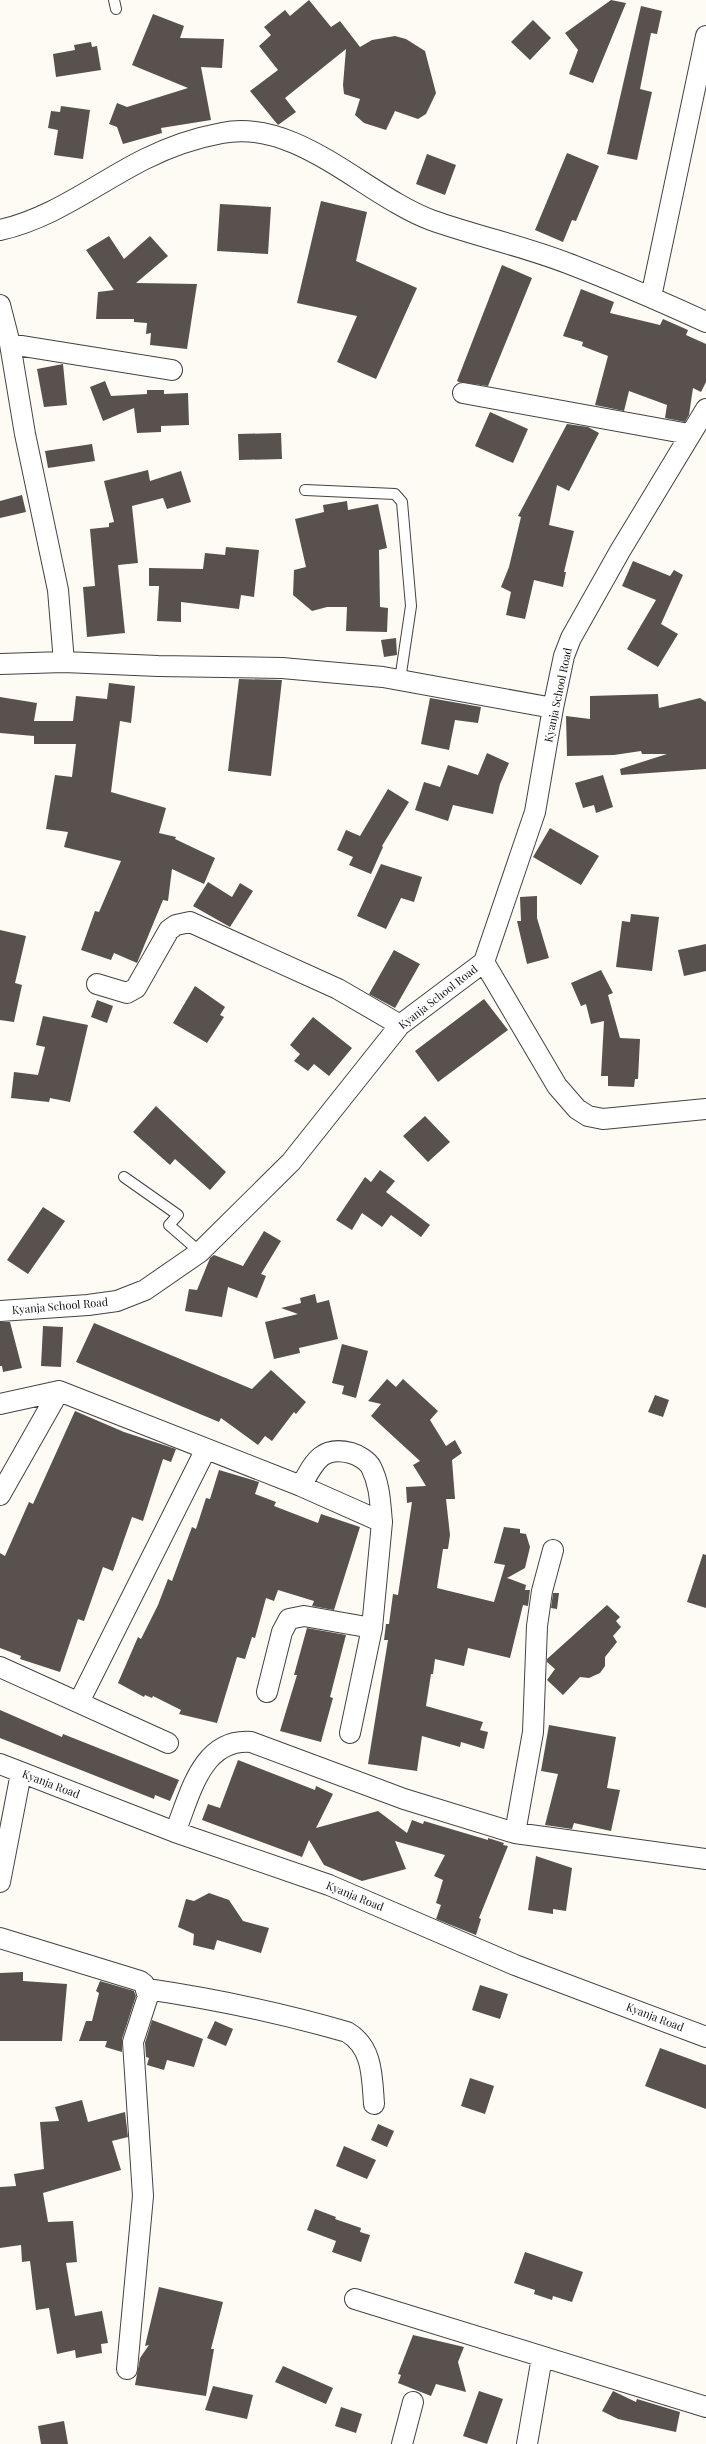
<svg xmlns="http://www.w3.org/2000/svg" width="706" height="2444" viewBox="0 0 706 2444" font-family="'Playfair Display',serif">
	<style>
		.building { fill: #58514e }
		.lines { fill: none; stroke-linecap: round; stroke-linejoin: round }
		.service-casing { stroke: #434343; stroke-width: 12 }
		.minor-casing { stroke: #434343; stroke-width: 22 }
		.service { stroke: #fff; stroke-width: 10 }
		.minor { stroke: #fff; stroke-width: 20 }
		.labels { text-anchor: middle; stroke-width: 4; stroke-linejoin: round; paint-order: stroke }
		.street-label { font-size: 11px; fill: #101010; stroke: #fff }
	</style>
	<rect width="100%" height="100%" fill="#fefbf5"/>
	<path class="building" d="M309 0 331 27 340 21 360 47 372 40 395 36 406 39 425 51 436 93 426 114 418 119 395 111 386 130 364 123 355 115 360 99 344 94 343 85 346 49 285 98 296 112 278 125 250 91 278 70 259 46 271 35 264 27 285 10 290 16Z
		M611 0 626 3 593 83 569 74 578 50 565 33Z
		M641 6 662 11 657 34 651 33 640 89 652 92 637 160 607 154Z
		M153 14 184 26 180 38 224 39 222 68 201 67 211 120 161 128 162 133 123 144 117 127 109 124 117 103 127 107 188 88 132 65Z
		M533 20 551 38 530 60 511 42Z
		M91 42 92 47 97 46 101 70 56 77 53 54 75 50 74 45Z
		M61 106 90 110 83 159 54 155 58 130 48 128 51 111 60 112Z
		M567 153 599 166 576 221 572 220 563 242 535 230Z
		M427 154 456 165 445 195 416 184Z
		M321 201 367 212 356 261 417 288 376 379 337 362 357 316 297 303Z
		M220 204 271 207 268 254 217 251Z
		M109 236 124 259 150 236 168 256 136 283 197 284 187 349 150 345 151 333 146 334 147 323 134 322V319H96L98 292 114 290 86 250Z
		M502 265 532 278 488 386 459 382 457 381Z
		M581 289 614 302 610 313 660 325 663 319 688 330 686 335 706 344V382L701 392 693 388 689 415 685 422 665 418 667 405 629 391 624 411 595 405 608 356 582 346 583 342 563 336Z
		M63 364 67 405 44 407 37 369Z
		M105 381 111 396 147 394V390H164V394L188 393 189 425 161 426V432L137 433 134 408 103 421 90 387Z
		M490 412 528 429 513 463 475 446Z
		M567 424 588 427 599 433 569 491 557 485 549 525 574 531 564 572H566L563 587 534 580 525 619 506 615 511 592 501 587 509 567 521 517 518 516Z
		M281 433 282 459 239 460 238 434Z
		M92 444 95 461 48 468 45 451Z
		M148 470 150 481 181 471 191 502 167 509 163 498 132 506 138 563 118 565 125 633 87 637 83 587 95 586 90 529 109 527V523L114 522 104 481Z
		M22 495 26 512 0 518V501Z
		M347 501 348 510 378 504 387 548 379 550 380 607 388 608 387 632 346 631 347 607H327L312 611 293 595 294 570 306 567 295 519 324 512 323 505Z
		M226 547 259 550 254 597 241 595 239 609 181 602V622L157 621 159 586H149V568L203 569 205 553 225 555Z
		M633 561 670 576 674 570 683 575 661 624 678 634 658 667 627 649 656 600 622 586Z
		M396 638 397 655 384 657 381 640Z
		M239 679 282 680 271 776 228 771Z
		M109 683 135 686 131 723 120 721 111 792 166 808 159 833 176 837 175 839 215 858 204 884 172 869 168 901 163 900 137 963 114 953 111 960 81 950 95 911 99 912 121 861 64 847 68 832 46 829 55 775 72 777 76 744H34V736L0 733V697L37 703 34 721H73L76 696 107 699Z
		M658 694 659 708 700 698 706 702V769L621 775 620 769 667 754H642L641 751 614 755 567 756 566 716 590 719V696Z
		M430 698 481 707 478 723 455 720 449 750 421 744Z
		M487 753 509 763 500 784 493 814 453 805 448 821 415 810 424 782 440 787 448 765 478 775Z
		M603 775 613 807 596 813 594 805 583 808 575 783Z
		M388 789 409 802 382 846 383 847 371 874 349 865 353 857 337 850 346 830 360 836Z
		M550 828 599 856 581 885 533 857Z
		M381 864 422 877 414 902 401 898 386 929 357 916Z
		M208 882 232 897 240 883 253 891 230 927 193 906Z
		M537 896V918L549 958 527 964 517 921H521L520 897Z
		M631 914 659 917 652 971 616 967 622 921 630 922Z
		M0 930 26 936 15 983 22 985 14 1022 0 1020Z
		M706 944V971L684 976 678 950Z
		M394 950 420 964 395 1008 369 994Z
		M601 970 613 993 608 995 620 1038 640 1039 638 1079H635L634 1087 608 1086V1076H601L604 1021 591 1024 586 1004 581 1006 571 983Z
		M195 986 225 1007 220 1015 224 1017 207 1043 173 1023Z
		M484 999 508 1030 438 1082 415 1051Z
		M97 1000 113 1006 107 1023 91 1017Z
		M43 1016 88 1025 70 1102 50 1098 49 1102 11 1098 14 1072 38 1075 45 1047 36 1045Z
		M313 1017 352 1048 329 1076 314 1064 308 1071 294 1061 300 1054 290 1045Z
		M156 1106 226 1172 210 1190 175 1159 170 1165 133 1132Z
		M425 1116 450 1142 428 1162 403 1136Z
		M380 1170 395 1181 386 1192 430 1225 421 1237 391 1215 382 1227 362 1213 352 1230 336 1220 365 1177 371 1182Z
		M43 1207 65 1221 28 1274 7 1260Z
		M264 1231 281 1241 261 1274 266 1276 257 1298 228 1287 222 1317 185 1311 189 1289 197 1290 210 1258 214 1255 243 1266Z
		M315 1294 317 1303 329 1300 338 1339 299 1348 300 1353 274 1359 265 1322 298 1314 281 1308 301 1303 300 1298Z
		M0 1322H10L22 1368 3 1372 2 1366H0Z
		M94 1323 252 1389 271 1370 306 1402 296 1414 294 1412 272 1441 265 1436 258 1445 221 1418 219 1422 76 1362Z
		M43 1326 63 1327 61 1367 41 1366Z
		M342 1344 368 1351 356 1398 342 1394 344 1386 332 1383Z
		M387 1379 396 1387 403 1379 438 1411 430 1420 446 1446 455 1440 462 1453 452 1460 455 1499H446L450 1535 448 1549H443L437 1588 494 1602 505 1565 494 1563 504 1527 520 1529V1533L526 1534 530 1547 525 1568 507 1578 526 1585 525 1590H530L528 1606 523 1605 510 1658 468 1648 464 1666 435 1659 433 1674H431L426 1706 483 1722 480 1730 488 1732 484 1749 461 1742 460 1747 422 1736 417 1771 368 1764 388 1640H384L386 1624H389L393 1594 398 1595 412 1502 407 1503 406 1487 426 1486 413 1465 420 1461 371 1416 381 1404 368 1401Z
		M655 1395 669 1400 663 1417 648 1412Z
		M75 1411 124 1432 176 1449 171 1462 163 1459 143 1521 132 1517 113 1571 103 1567 84 1621 78 1619 60 1672 20 1659 21 1656 0 1648V1553L5 1556 29 1502 33 1504Z
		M219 1470 259 1482 255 1494 276 1502 274 1506 318 1523 321 1514 360 1527 334 1610 312 1606 314 1601 278 1590 274 1601 266 1598 255 1638 252 1637 245 1659 237 1657 217 1723 179 1714 181 1710 153 1696 152 1698 145 1695 144 1697 118 1683 138 1637 141 1639 158 1605 168 1579 172 1581 192 1527 196 1529 206 1498 210 1499Z
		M703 1554 706 1555V1608L687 1602Z
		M553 1593H559L557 1609 551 1608Z
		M607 1605 620 1617 616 1621 621 1627 613 1636 617 1642 605 1657V1666L600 1673 589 1678 580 1677 563 1695 547 1680 555 1669 547 1662V1659Z
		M307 1628 346 1635 330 1697 333 1698 321 1742 280 1731 297 1675H294Z
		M0 1710 62 1737 63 1734 179 1780 170 1801 155 1795 154 1799 0 1738Z
		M549 1725 616 1737 607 1788 620 1790 611 1831 574 1823 572 1829 545 1825 558 1774 541 1771Z
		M238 1760 315 1790 316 1786 333 1794 316 1828 378 1811 407 1833 412 1820 423 1824 424 1821 488 1840V1838L504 1843 503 1845 508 1846 479 1918 481 1919 476 1935 436 1919 441 1905 436 1903 443 1880 434 1876 445 1855 395 1841 406 1869 362 1881 324 1865 309 1840 302 1857 202 1820 208 1804 220 1808Z
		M536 1856 572 1868 566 1911 553 1909V1914L528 1910Z
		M209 1893 229 1900 243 1921 269 1928 261 1953 217 1940 214 1950 193 1945 194 1934 178 1927 186 1899 194 1901Z
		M23 1972V1981L67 1984 62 2041H0V1973Z
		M100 1981 134 1991 136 1996 122 2039V2052L105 2047 107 2041H79L86 2021H92L99 1993 96 1991Z
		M480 1985 508 1994 500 2019 472 2010Z
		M152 2020 203 2039 194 2067 167 2060 164 2070 147 2065 149 2058 146 2057 145 2043Z
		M215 2021 233 2029 226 2046 207 2038Z
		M660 2048 706 2065V2109L645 2086Z
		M470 2078 494 2086 485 2114 461 2106Z
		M82 2100 88 2122 125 2112 128 2137 112 2141 121 2170 43 2193 48 2222 73 2221 77 2262 66 2263 75 2316 102 2311 108 2343 101 2344 102 2353 76 2358 75 2350 57 2354 49 2308 36 2310 30 2261 22 2262 21 2245 0 2248V2187L16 2186 14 2174 44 2169 40 2122 59 2121 55 2107Z
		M378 2124 394 2131 387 2147 371 2140Z
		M344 2146 376 2160 367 2179 336 2166Z
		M315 2209 336 2217 335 2219 361 2228 360 2232 370 2235 361 2262 332 2252 336 2241 307 2230Z
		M525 2252 583 2272 572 2302 553 2296 552 2300 534 2294 535 2290 514 2283Z
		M159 2287 223 2302 211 2349H214L206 2396 135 2385 140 2358 149 2345 145 2346Z
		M413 2335 464 2347 458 2362 466 2392 436 2384 431 2396 398 2383 401 2375 398 2374Z
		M283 2366 333 2388 326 2404 275 2382Z
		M213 2386 253 2395 247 2419 205 2410Z
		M479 2391 503 2399 487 2444 463 2436Z
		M613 2391 636 2402 637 2399 680 2412 676 2432 618 2419 602 2411Z
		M341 2407 362 2414 356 2433 335 2426Z
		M64 2421 68 2444H41L38 2426Z"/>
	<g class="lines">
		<g class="service-casing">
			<path id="service" d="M114 0 116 9
				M305 490 395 494 402 502 411 606 400 680
				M124 1177 178 1215 169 1225 200 1252"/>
		</g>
		<g class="minor-casing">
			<path id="minor" d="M0 230C54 218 97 183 145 159 169 147 195 138 222 133 297 118 365 195 431 220 476 236 523 246 567 263 614 281 660 301 706 322
				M651 297 706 36
				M0 305 10 344 25 434 58 590 64 662
				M10 344 172 370
				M463 393 689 434
				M0 664 64 662 158 666 282 668 383 677 553 708
				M484 962 557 1086 577 1109 588 1116 603 1119 706 1109
				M97 984 127 993 136 988 169 930 176 925 190 922 338 989 400 1025
				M0 1311 88 1305 117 1301 145 1290 200 1252 291 1162 400 1025 484 962 535 812 553 708 564 656 571 638 620 551 706 409
				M0 1404 59 1391
				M301 1486C314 1463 321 1445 351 1453 358 1455 368 1461 371 1467 380 1485 380 1502 382 1522
				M0 1495 59 1391 301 1486 382 1522 372 1628 350 1733
				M0 1667 168 1743
				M267 1692 282 1632 289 1619 304 1616 372 1628
				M79 1702 206 1449
				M0 1764 175 1832 329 1885 515 1965 706 2037
				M175 1832C190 1796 201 1738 251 1742L404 1799 515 1833 706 1859
				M515 1833 533 1732 537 1626 542 1591 553 1550
				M0 1882 21 1773
				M0 1938 140 1981 144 1984 148 1996 133 2042 143 2196 127 2369
				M147 1989C215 1999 281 2013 347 2032 373 2047 372 2077 374 2104
				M355 2299 706 2407
				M402 2444 413 2402
				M527 2444 542 2357"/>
		</g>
		<use href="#service" class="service"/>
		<use href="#minor" class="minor"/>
	</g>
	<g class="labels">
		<g class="street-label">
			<text transform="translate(558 695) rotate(-78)" y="4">Kyanja School Road</text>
			<text transform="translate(438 997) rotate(-38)" y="4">Kyanja School Road</text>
			<text transform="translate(60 1306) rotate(-5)" y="4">Kyanja School Road</text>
			<text transform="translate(51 1784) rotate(21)" y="4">Kyanja Road</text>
			<text transform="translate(355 1896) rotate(22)" y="4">Kyanja Road</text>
			<text transform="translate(655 2017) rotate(21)" y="4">Kyanja Road</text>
		</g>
	</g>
</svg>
